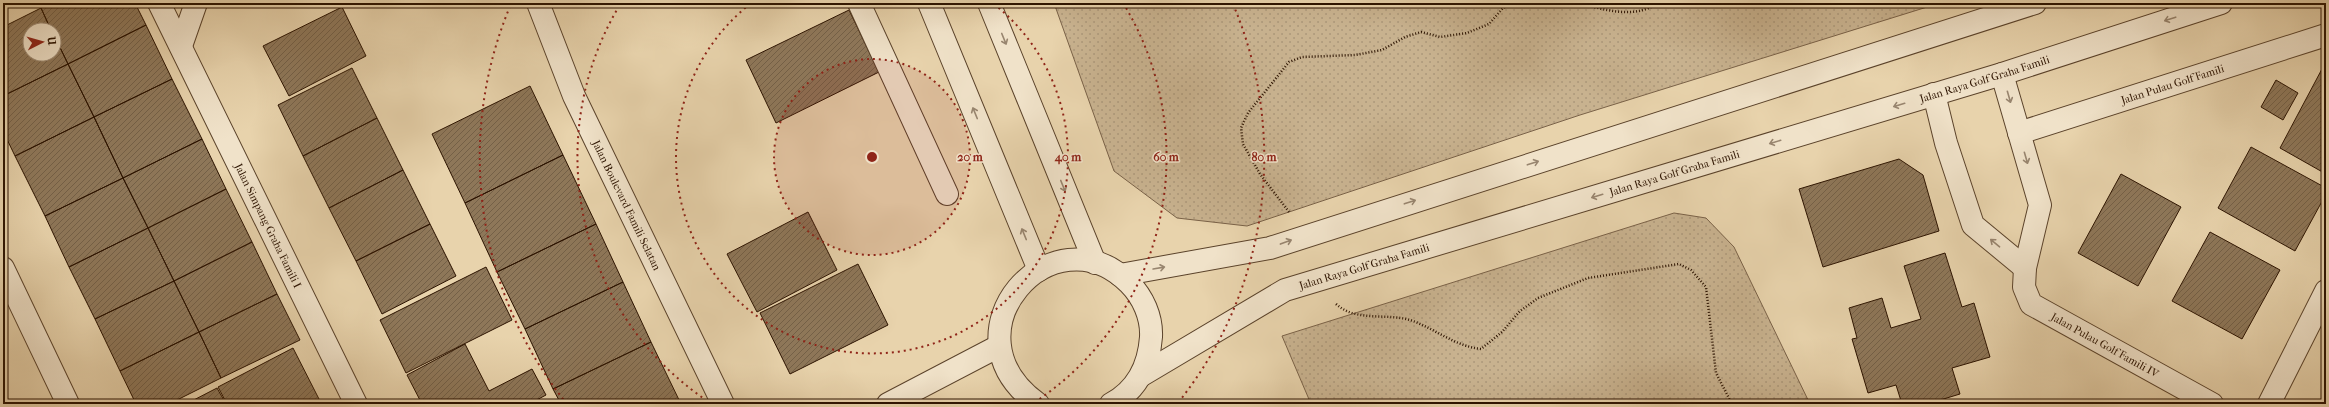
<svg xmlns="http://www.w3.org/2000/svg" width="2329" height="407" viewBox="0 0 2329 407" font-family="'IM FELL French Canon',serif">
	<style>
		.grass { fill: url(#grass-dots); stroke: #7a6248 }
		.building { fill: url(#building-hatch); stroke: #2c1300 }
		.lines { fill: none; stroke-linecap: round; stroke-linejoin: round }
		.minor-casing { stroke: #5b432b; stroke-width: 24 }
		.path { stroke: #2c1300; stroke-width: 2.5; stroke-dasharray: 1 2; stroke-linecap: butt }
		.minor { stroke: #f0e2c9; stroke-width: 22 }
		.oneway { stroke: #98856f }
		.ring { fill: none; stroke: #8f2418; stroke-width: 2; stroke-dasharray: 2 4 }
		.labels { text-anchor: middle; stroke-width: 3; stroke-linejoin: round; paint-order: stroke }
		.street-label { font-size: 11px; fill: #2c1300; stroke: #f0e2c9 }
		.centre { fill: #8f2418; stroke: #f0e2c9; stroke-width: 2 }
		.ring-label { font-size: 12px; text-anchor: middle; font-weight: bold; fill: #8f2418; stroke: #f0e2c9; stroke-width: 3; stroke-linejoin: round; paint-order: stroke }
	</style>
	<defs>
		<pattern id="grass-dots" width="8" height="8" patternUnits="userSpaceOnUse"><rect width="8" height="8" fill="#c8b28f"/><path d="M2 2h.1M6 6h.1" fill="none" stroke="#ac987a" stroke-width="1.8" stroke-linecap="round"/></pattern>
		<pattern id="building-hatch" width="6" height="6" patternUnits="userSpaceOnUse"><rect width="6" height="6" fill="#8e7759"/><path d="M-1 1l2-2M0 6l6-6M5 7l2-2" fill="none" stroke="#746047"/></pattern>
	</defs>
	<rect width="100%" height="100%" fill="#e8d3ac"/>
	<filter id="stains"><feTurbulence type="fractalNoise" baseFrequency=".005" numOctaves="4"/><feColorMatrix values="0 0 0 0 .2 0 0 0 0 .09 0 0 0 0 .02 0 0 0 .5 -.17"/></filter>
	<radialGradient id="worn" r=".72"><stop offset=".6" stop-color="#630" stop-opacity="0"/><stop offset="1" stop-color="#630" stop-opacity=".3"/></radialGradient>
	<path class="grass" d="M1054 3H1940L1580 115 1247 226 1177 218 1114 171Z
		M1674 213 1706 218 1734 247 1810 404H1311L1282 336Z"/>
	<path class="building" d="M51 3H135L146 25 68 64 54 35V30H51L41 8Z
		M342 7 366 56 289 96 263 46Z
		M41 8 51 30H30V54H54V35L68 64 3 96V27Z
		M849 10 879 72 776 123 746 60Z
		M146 25 172 79 94 117 68 64Z
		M68 64 94 117 15 156 3 131V96Z
		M2323 67 2326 69V174L2280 148Z
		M352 68 377 118 303 156 278 105Z
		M172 79 202 139 123 178 94 117Z
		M2276 80 2298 93 2283 120 2261 107Z
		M530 86 563 155 465 203 432 134Z
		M94 117 123 178 45 216 15 156Z
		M377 118 403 170 329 208 303 156Z
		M202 139 226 189 148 228 123 178Z
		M2251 147 2326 188V194L2295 251 2218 208Z
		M563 155 596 224 497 272 465 203Z
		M1899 159 1923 175 1939 231 1823 267 1799 189Z
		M403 170 430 224 356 261 329 208Z
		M2121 174 2181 207 2138 286 2078 253Z
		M123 178 148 228 69 267 45 216Z
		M226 189 252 242 174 281 148 228Z
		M808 212 837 270 757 312 727 254Z
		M430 224 456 276 382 314 356 261Z
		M596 224 623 282 525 329 497 272Z
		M148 228 174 281 95 319 69 267Z
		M2210 232 2280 270 2242 339 2172 301Z
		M252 242 277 294 199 332 174 281Z
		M1945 253 1962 307 1974 303 1990 357 1952 368 1960 394 1927 404H1902L1896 385 1868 393 1852 339 1857 338 1849 308 1882 298 1891 328 1921 319 1904 266Z
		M858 264 888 325 790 374 760 313Z
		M486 267 512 320 406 373 380 320Z
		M174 281 199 332 120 371 95 319Z
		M623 282 651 342 553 389 525 329Z
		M277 294 300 340 221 378 199 332Z
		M199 332 221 378 169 404H136L120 371Z
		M651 342 681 404H561L553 389Z
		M465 344 489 391 532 369 546 395 529 404H422L407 375Z
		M293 348 320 401 314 404H227L218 387Z
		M217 388 226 404H186Z"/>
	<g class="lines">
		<g class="minor-casing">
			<g id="minor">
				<path id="s1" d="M159 3 356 404"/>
				<path id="s2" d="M538 3 574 96 723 404"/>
				<path d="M859 3 947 194"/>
				<path d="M929 3 1039 270"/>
				<path d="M989 3 1095 263"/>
				<path d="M181 46 196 3"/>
				<path id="s3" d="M2002 74 2040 205 2025 268 2024 287 2031 304 2212 404"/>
				<path d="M1934 94 1946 143 1973 225 2025 268"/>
				<path id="s4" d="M2019 133 2326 35"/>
				<path d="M3 268 68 404"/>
				<path d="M1120 275 1270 248 2035 3"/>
				<path id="s5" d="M1142 375 1285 290 2002 74 2221 3"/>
				<path d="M888 404 999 346"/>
				<path d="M1038 404C939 333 1053 207 1129 283 1143 297 1152 317 1151 337 1149 365 1137 390 1111 404"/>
				<path d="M2269 404 2326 291"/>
			</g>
		</g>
		<path class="path" d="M1577 3C1604 9 1633 20 1658 3
			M1289 212 1260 174 1243 144 1241 128 1248 113 1289 62 1302 57 1355 55 1382 50 1405 37 1421 32 1440 37 1467 33 1489 24 1503 8 1514 3
			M1336 304C1357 323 1389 312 1413 321 1437 330 1455 346 1481 349L1502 332 1520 311 1538 298 1588 278 1679 264 1691 270 1706 287 1716 373 1732 404"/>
		<use href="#minor" class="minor"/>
	</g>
	<defs><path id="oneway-shaft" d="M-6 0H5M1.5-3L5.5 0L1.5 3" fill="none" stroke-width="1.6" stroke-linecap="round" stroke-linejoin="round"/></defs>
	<g class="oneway">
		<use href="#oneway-shaft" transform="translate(2170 19) rotate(162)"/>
		<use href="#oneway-shaft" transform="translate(1004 39) rotate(68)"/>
		<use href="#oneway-shaft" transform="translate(2009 97) rotate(74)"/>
		<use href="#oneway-shaft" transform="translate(1899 105) rotate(163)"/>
		<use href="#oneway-shaft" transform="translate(975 113) rotate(-112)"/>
		<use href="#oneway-shaft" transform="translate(1775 142) rotate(163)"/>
		<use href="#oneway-shaft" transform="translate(2026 158) rotate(74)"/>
		<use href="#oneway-shaft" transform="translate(1533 163) rotate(-18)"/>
		<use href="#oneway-shaft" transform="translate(1063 186) rotate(68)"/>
		<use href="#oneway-shaft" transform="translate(1597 196) rotate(163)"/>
		<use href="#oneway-shaft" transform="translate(1410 202) rotate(-18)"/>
		<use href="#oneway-shaft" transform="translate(1024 234) rotate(-112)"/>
		<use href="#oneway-shaft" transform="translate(1286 242) rotate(-20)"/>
		<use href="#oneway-shaft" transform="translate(1995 243) rotate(-140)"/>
		<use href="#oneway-shaft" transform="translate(1159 268) rotate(-10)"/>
	</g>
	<circle cx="872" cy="157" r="98" fill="#8f2418" fill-opacity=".12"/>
	<g class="ring">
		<circle cx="872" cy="157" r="98"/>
		<path d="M994 4A196 196 0 1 1 750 4"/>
		<path d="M712 404A294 294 0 0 1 621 3M1123 3A294 294 0 0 1 1032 404"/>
		<path d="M567 404A392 392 0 0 1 511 4M1233 4A392 392 0 0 1 1177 404"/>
	</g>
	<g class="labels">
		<g class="street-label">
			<text dy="4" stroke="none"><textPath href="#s5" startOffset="897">Jalan Raya Golf Graha Famili</textPath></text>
			<text dy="4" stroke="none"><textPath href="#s4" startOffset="161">Jalan Pulau Golf Famili</textPath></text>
			<text dy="4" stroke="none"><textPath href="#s5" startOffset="573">Jalan Raya Golf Graha Famili</textPath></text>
			<text dy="4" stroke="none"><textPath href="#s2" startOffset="221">Jalan Boulevard Famili Selatan</textPath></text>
			<text dy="4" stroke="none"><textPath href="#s1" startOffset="248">Jalan Simpang Graha Famili I</textPath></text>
			<text dy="4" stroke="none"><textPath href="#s5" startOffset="249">Jalan Raya Golf Graha Famili</textPath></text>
			<text dy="4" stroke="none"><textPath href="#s3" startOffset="323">Jalan Pulau Golf Famili IV</textPath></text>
		</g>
	</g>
	<circle cx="872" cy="157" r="6" class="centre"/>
	<g class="ring-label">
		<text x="970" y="161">20 m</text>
		<text x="1068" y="161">40 m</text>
		<text x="1166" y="161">60 m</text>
		<text x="1264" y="161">80 m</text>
	</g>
	<rect width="2329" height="407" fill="none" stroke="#e8d3ac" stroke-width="16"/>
	<rect x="4" y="4" width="2321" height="399" fill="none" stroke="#2c1300" stroke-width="2"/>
	<rect x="8" y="8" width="2313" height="391" fill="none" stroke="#2c1300"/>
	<g transform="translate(42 42) rotate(84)"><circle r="19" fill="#f0e2c9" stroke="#a28f79"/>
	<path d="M0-3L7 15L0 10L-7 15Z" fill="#8f2418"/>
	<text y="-6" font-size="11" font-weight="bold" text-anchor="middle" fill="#2c1300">U</text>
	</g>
	<rect width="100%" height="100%" filter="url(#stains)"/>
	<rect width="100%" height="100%" fill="url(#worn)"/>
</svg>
